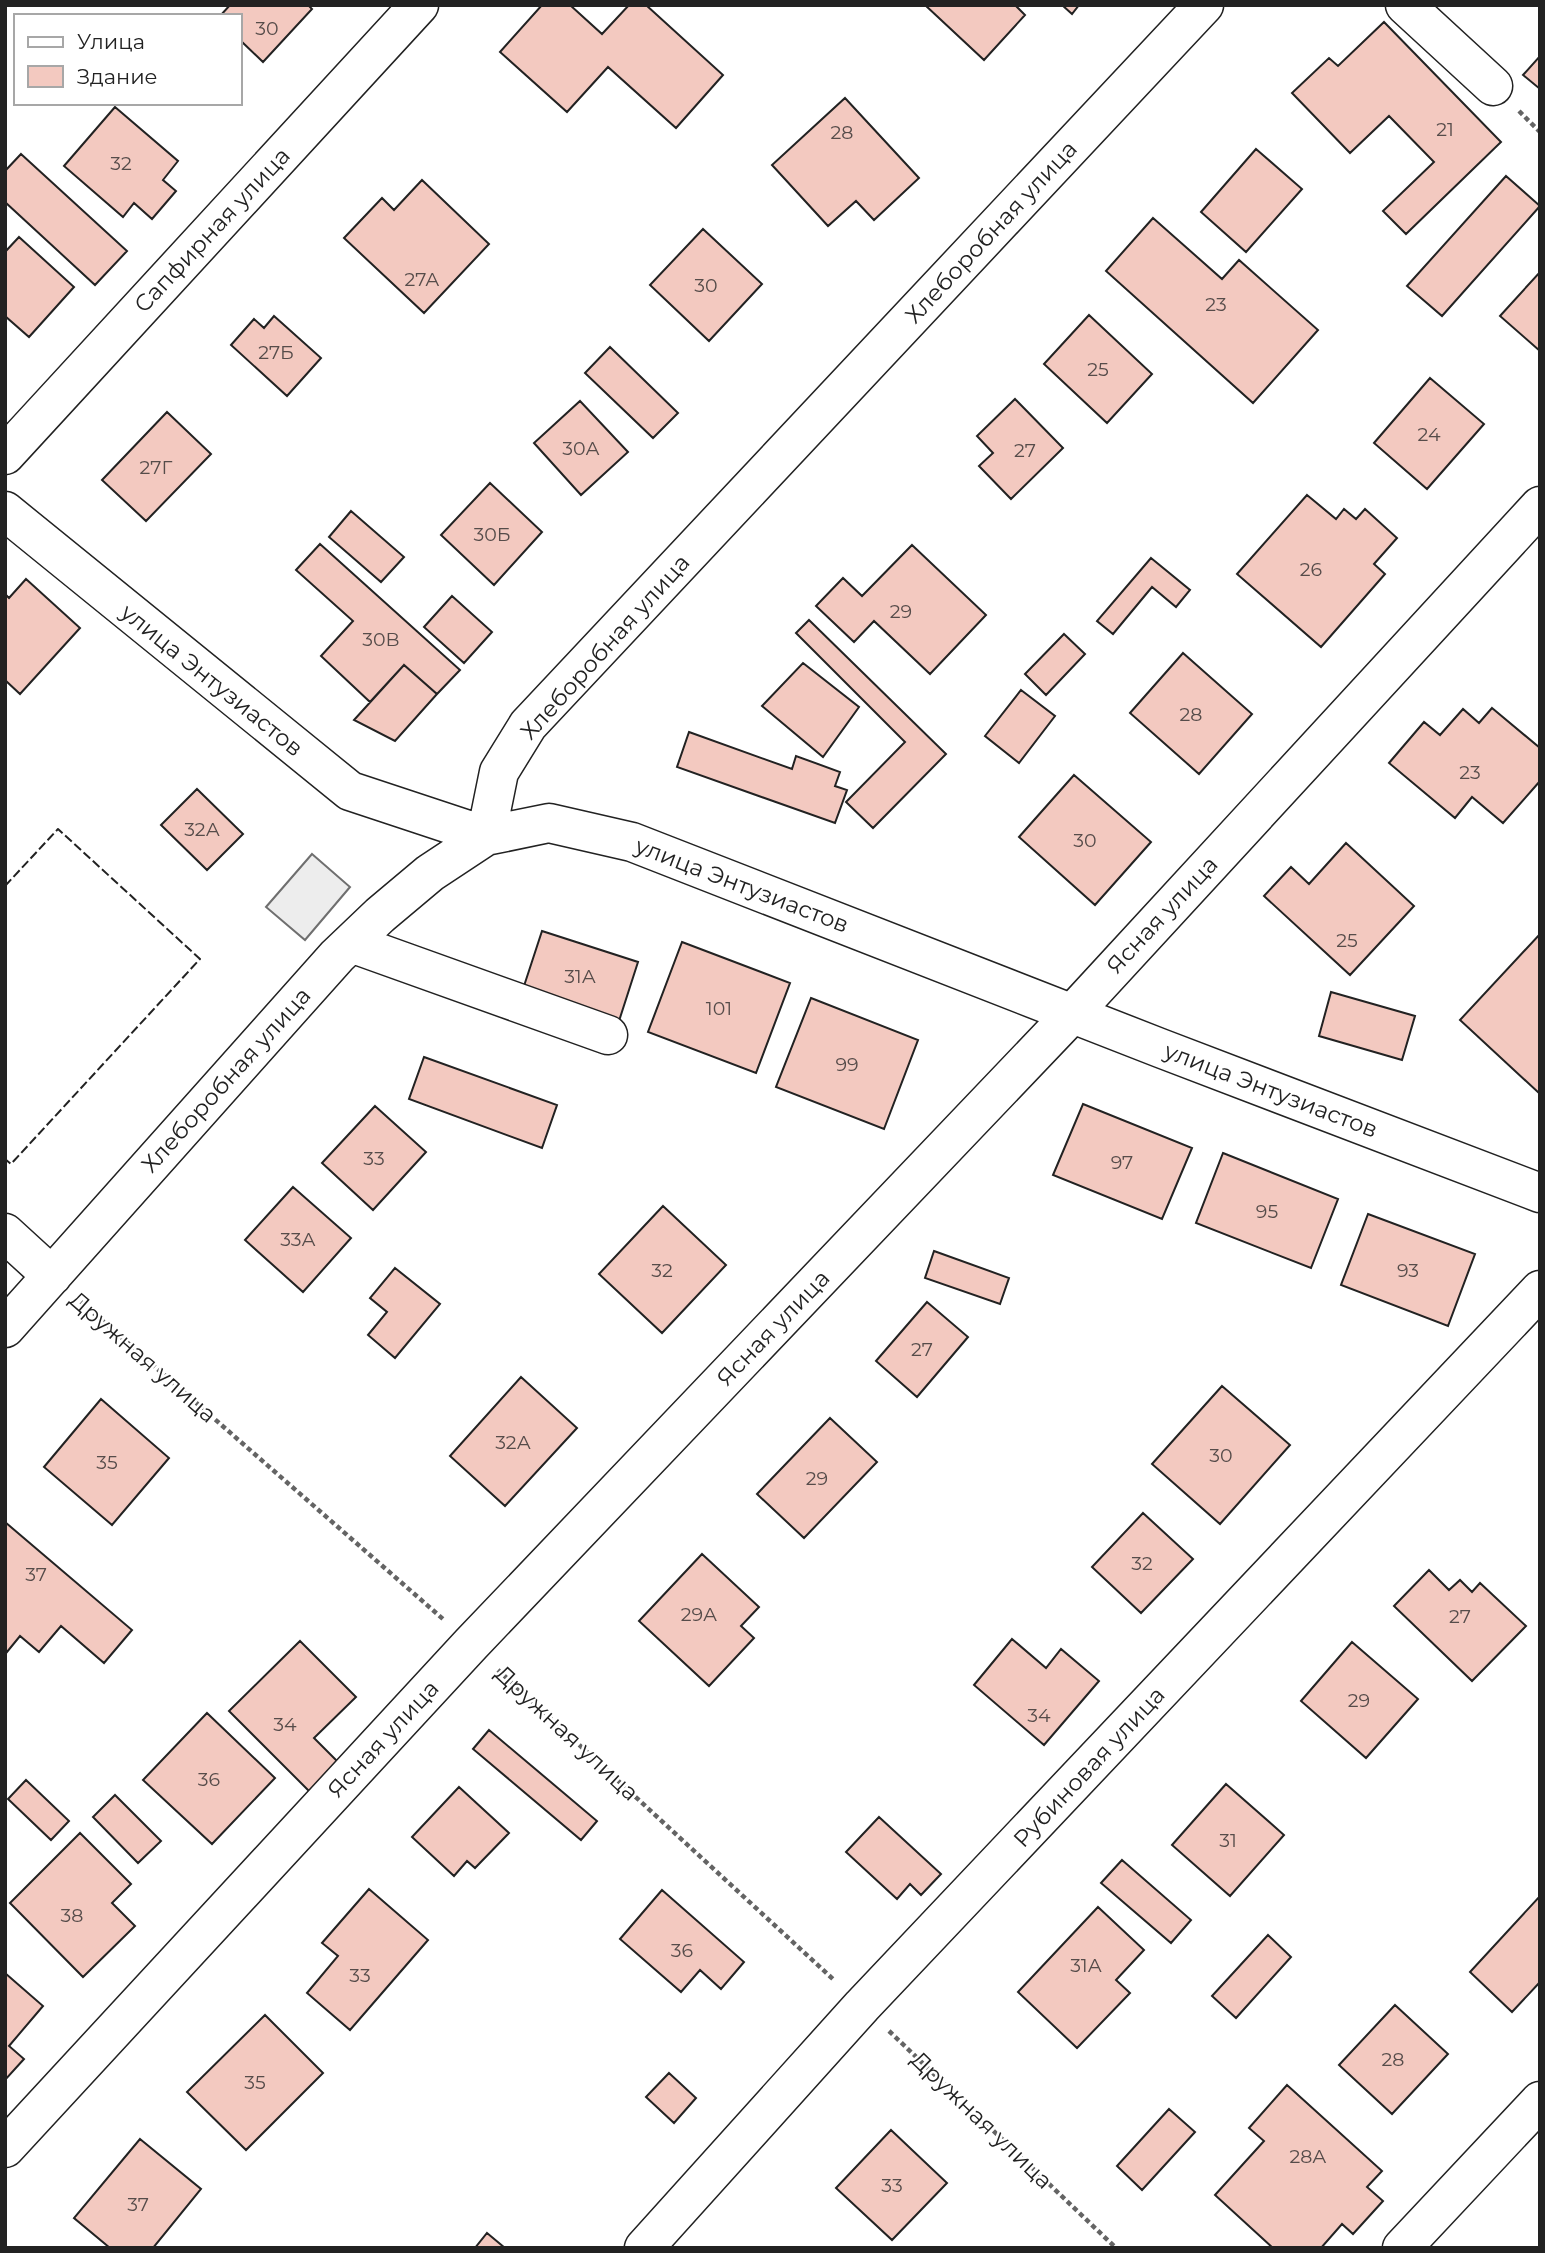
<svg xmlns="http://www.w3.org/2000/svg" width="1545" height="2253" viewBox="0 0 1545 2253" font-family="Montserrat,sans-serif">
	<style>
		.parking { fill: #ededed; stroke: #6f6f6f; stroke-width: 2 }
		.building { fill: #f3c9c0; stroke: #222; stroke-width: 2 }
		.lines { fill: none; stroke-linecap: round; stroke-linejoin: round }
		.minor-casing { stroke: #222; stroke-width: 41 }
		.path { stroke: #646464; stroke-width: 4.5; stroke-dasharray: 5 3.5; stroke-linecap: butt }
		.minor { stroke: #fff; stroke-width: 38 }
		.fence { stroke: #222; stroke-width: 2; stroke-dasharray: 9 3.5; stroke-linecap: butt }
		.labels { text-anchor: middle; stroke-width: 5; stroke-linejoin: round; paint-order: stroke }
		.number-label { font-size: 19px; fill: #564c4a }
		.street-label { font-size: 23px; fill: #222; stroke: #fff }
	</style>
	<rect width="100%" height="100%" fill="#fff"/>
	<path class="parking" d="M312 854 350 887 305 940 266 907Z"/>
	<path class="building" d="M230 5H308L312 9 263 62 240 40V16H220Z
		M542 5H570L602 34 629 5H646L723 75 676 128 608 67 567 112 500 52Z
		M925 5H1015L1025 15 984 60Z
		M1062 5H1079L1072 14Z
		M1384 22 1501 142 1406 234 1383 211 1434 162 1389 116 1350 153 1292 93 1329 58 1338 66Z
		M1540 56V89L1523 75Z
		M845 98 919 178 874 220 856 201 828 226 772 165Z
		M115 107 178 161 163 180 176 191 152 219 134 203 123 217 64 166Z
		M1256 149 1302 189 1246 252 1201 212Z
		M21 154 127 251 95 285 5 202V171Z
		M1506 176 1540 206 1442 316 1407 286Z
		M422 180 489 244 424 313 344 238 382 198 394 210Z
		M1153 218 1222 279 1239 260 1318 330 1253 403 1106 271Z
		M703 229 762 284 709 341 650 285Z
		M19 237 74 287 29 337 5 316V252Z
		M1540 272V351L1500 316Z
		M1089 315 1152 374 1107 423 1044 364Z
		M274 316 321 358 287 396 231 345 254 319 264 328Z
		M610 347 678 413 653 438 585 373Z
		M1430 378 1484 424 1427 489 1374 443Z
		M1015 399 1063 448 1011 499 979 466 993 453 977 436Z
		M580 401 628 452 581 495 534 443Z
		M167 412 211 454 146 521 102 480Z
		M490 483 542 532 494 585 441 535Z
		M1307 495 1336 519 1344 509 1356 519 1365 509 1397 538 1374 564 1385 574 1321 647 1237 574Z
		M351 511 404 557 381 582 329 537Z
		M320 544 460 670 437 694 404 665 370 702 321 656 353 621 296 570Z
		M912 545 986 615 930 674 874 621 854 642 816 606 843 578 862 596Z
		M1151 558 1190 590 1176 607 1152 587 1113 634 1097 621Z
		M26 579 80 628 20 694 5 680V594L9 598Z
		M452 596 492 632 464 663 424 627Z
		M809 620 946 754 873 828 846 802 905 742 796 633Z
		M1064 634 1085 654 1046 695 1025 674Z
		M1183 653 1252 714 1199 774 1130 713Z
		M803 663 859 707 823 757 762 706Z
		M404 665 437 694 395 741 354 720Z
		M1021 690 1055 716 1019 763 985 736Z
		M1492 708 1540 748V781L1503 823 1472 797 1455 818 1389 763 1424 722 1440 735 1463 709 1479 723Z
		M689 732 792 769 796 756 840 772 835 786 847 790 835 823 677 767Z
		M1074 775 1151 842 1095 905 1019 837Z
		M197 789 243 834 207 870 161 825Z
		M1346 843 1414 906 1350 975 1264 896 1291 867 1309 884Z
		M542 931 638 962 619 1021 523 989Z
		M1540 934V1094L1460 1020Z
		M682 942 790 983 756 1073 648 1032Z
		M1331 992 1415 1016 1402 1060 1319 1036Z
		M811 998 918 1040 884 1129 776 1087Z
		M424 1057 557 1105 542 1148 409 1099Z
		M1083 1104 1192 1148 1162 1219 1053 1175Z
		M375 1106 426 1152 373 1210 322 1163Z
		M1223 1153 1338 1199 1311 1268 1196 1223Z
		M293 1187 351 1238 303 1292 245 1240Z
		M663 1206 726 1265 662 1333 599 1274Z
		M1368 1214 1475 1254 1448 1326 1341 1285Z
		M934 1251 1009 1278 1000 1304 925 1278Z
		M395 1268 440 1304 395 1358 368 1335 387 1312 370 1298Z
		M927 1302 968 1337 917 1397 876 1361Z
		M521 1377 577 1428 505 1506 450 1456Z
		M1222 1386 1290 1445 1220 1524 1152 1464Z
		M101 1399 169 1458 112 1525 44 1467Z
		M830 1418 877 1462 804 1538 757 1494Z
		M1143 1513 1193 1559 1141 1613 1092 1567Z
		M5 1522 132 1630 104 1663 61 1626 39 1652 20 1636 7 1652 5 1650Z
		M702 1554 759 1607 741 1626 754 1638 709 1686 639 1621Z
		M1429 1570 1449 1590 1460 1580 1472 1592 1480 1583 1526 1626 1472 1681 1394 1606Z
		M1012 1639 1046 1668 1061 1649 1099 1681 1044 1745 974 1685Z
		M300 1641 356 1697 314 1738 343 1767 314 1796 229 1711Z
		M1352 1642 1418 1699 1366 1758 1301 1701Z
		M207 1713 275 1778 212 1844 143 1780Z
		M489 1730 597 1821 581 1840 473 1749Z
		M26 1780 69 1821 51 1840 8 1799Z
		M1226 1784 1284 1835 1230 1896 1172 1845Z
		M459 1787 509 1833 475 1868 467 1861 454 1876 412 1837Z
		M115 1795 161 1841 138 1863 93 1817Z
		M879 1817 941 1874 921 1895 910 1884 897 1899 846 1852Z
		M80 1833 131 1884 112 1903 135 1926 83 1977 10 1903Z
		M1122 1860 1191 1920 1171 1943 1101 1883Z
		M369 1889 428 1940 350 2030 307 1993 338 1956 322 1943Z
		M662 1890 744 1962 721 1989 700 1970 681 1992 620 1939Z
		M1540 1896V1982L1512 2012 1470 1972Z
		M1098 1907 1144 1950 1116 1980 1130 1993 1077 2048 1018 1992Z
		M1268 1935 1291 1957 1236 2018 1212 1996Z
		M5 1973 43 2006 9 2046 24 2059 5 2080Z
		M1395 2005 1448 2054 1392 2114 1339 2065Z
		M265 2015 323 2073 246 2150 187 2092Z
		M669 2073 696 2098 674 2123 646 2097Z
		M1287 2085 1382 2171 1367 2187 1383 2201 1353 2234 1342 2224 1321 2248H1273L1215 2195 1264 2141 1249 2128Z
		M1169 2109 1195 2132 1142 2190 1117 2166Z
		M891 2130 947 2183 892 2240 836 2188Z
		M140 2139 201 2189 153 2248H110L74 2218Z
		M487 2233 505 2248H475Z"/>
	<g class="lines">
		<g class="minor-casing">
			<path id="minor" d="M1405 5 1493 86
				M5 455 419 5
				M5 511 350 791 486 836 549 823 632 842 1160 1048 1540 1193
				M351 943 608 1035
				M5 1233 52 1276
				M5 1328 337 956 380 915 430 873 486 836 499 772 528 725 1204 5
				M5 2148 471 1644 1072 1014 1540 506
				M644 2248 862 2006 1540 1290
				M1402 2248 1540 2101"/>
		</g>
		<path class="path" d="M1519 111 1540 132
			M81 1302 443 1619
			M498 1670 834 1980
			M889 2031 1116 2248"/>
		<use href="#minor" class="minor"/>
		<path class="fence" d="M5 886 58 829 200 959 11 1164 5 1159"/>
	</g>
	<g class="labels">
		<g class="number-label">
			<text x="267" y="35">30</text>
			<text x="1445" y="136">21</text>
			<text x="842" y="139">28</text>
			<text x="121" y="170">32</text>
			<text x="422" y="286">27А</text>
			<text x="706" y="292">30</text>
			<text x="1216" y="311">23</text>
			<text x="276" y="359">27Б</text>
			<text x="1098" y="376">25</text>
			<text x="1429" y="441">24</text>
			<text x="581" y="455">30А</text>
			<text x="1025" y="457">27</text>
			<text x="156" y="474">27Г</text>
			<text x="492" y="541">30Б</text>
			<text x="1311" y="576">26</text>
			<text x="901" y="618">29</text>
			<text x="381" y="646">30В</text>
			<text x="1191" y="721">28</text>
			<text x="1470" y="779">23</text>
			<text x="202" y="836">32А</text>
			<text x="1085" y="847">30</text>
			<text x="1347" y="947">25</text>
			<text x="580" y="983">31А</text>
			<text x="719" y="1015">101</text>
			<text x="847" y="1071">99</text>
			<text x="374" y="1165">33</text>
			<text x="1122" y="1169">97</text>
			<text x="1267" y="1218">95</text>
			<text x="298" y="1246">33А</text>
			<text x="662" y="1277">32</text>
			<text x="1408" y="1277">93</text>
			<text x="922" y="1356">27</text>
			<text x="513" y="1449">32А</text>
			<text x="1221" y="1462">30</text>
			<text x="107" y="1469">35</text>
			<text x="817" y="1485">29</text>
			<text x="1142" y="1570">32</text>
			<text x="36" y="1581">37</text>
			<text x="699" y="1621">29А</text>
			<text x="1460" y="1623">27</text>
			<text x="1359" y="1707">29</text>
			<text x="1039" y="1722">34</text>
			<text x="285" y="1731">34</text>
			<text x="209" y="1786">36</text>
			<text x="1228" y="1847">31</text>
			<text x="72" y="1922">38</text>
			<text x="682" y="1957">36</text>
			<text x="1086" y="1972">31А</text>
			<text x="360" y="1982">33</text>
			<text x="1393" y="2066">28</text>
			<text x="255" y="2089">35</text>
			<text x="1308" y="2163">28А</text>
			<text x="892" y="2192">33</text>
			<text x="138" y="2211">37</text>
		</g>
		<g class="street-label">
			<text transform="translate(212 230) rotate(-47)" y="8">Сапфирная улица</text>
			<text transform="translate(991 232) rotate(-47)" y="8">Хлеборобная улица</text>
			<text transform="translate(605 647) rotate(-48)" y="8">Хлеборобная улица</text>
			<text transform="translate(212 680) rotate(39)" y="8">улица Энтузиастов</text>
			<text transform="translate(742 885) rotate(21)" y="8">улица Энтузиастов</text>
			<text transform="translate(1162 915) rotate(-47)" y="8">Ясная улица</text>
			<text transform="translate(226 1080) rotate(-48)" y="8">Хлеборобная улица</text>
			<text transform="translate(1271 1090) rotate(21)" y="8">улица Энтузиастов</text>
			<text transform="translate(773 1328) rotate(-46)" y="8">Ясная улица</text>
			<text transform="translate(143 1357) rotate(41)" y="8">Дружная улица</text>
			<text transform="translate(567 1733) rotate(43)" y="8">Дружная улица</text>
			<text transform="translate(383 1739) rotate(-47)" y="8">Ясная улица</text>
			<text transform="translate(1089 1767) rotate(-47)" y="8">Рубиновая улица</text>
			<text transform="translate(982 2120) rotate(44)" y="8">Дружная улица</text>
		</g>
	</g>
	<rect width="1545" height="2253" fill="none" stroke="#222222" stroke-width="14"/>
	<rect x="14" y="14" width="228" height="91" fill="#ffffff" stroke="#a7a7a7" stroke-width="2"/>
	<rect x="28" y="37" width="35" height="10" fill="#ffffff" stroke="#a7a7a7" stroke-width="2"/>
	<text x="77" y="49" font-size="21" fill="#222222">Улица</text>
	<rect x="28" y="66" width="35" height="21" fill="#f3c9c0" stroke="#a7a7a7" stroke-width="2"/>
	<text x="77" y="84" font-size="21" fill="#222222">Здание</text>
</svg>
